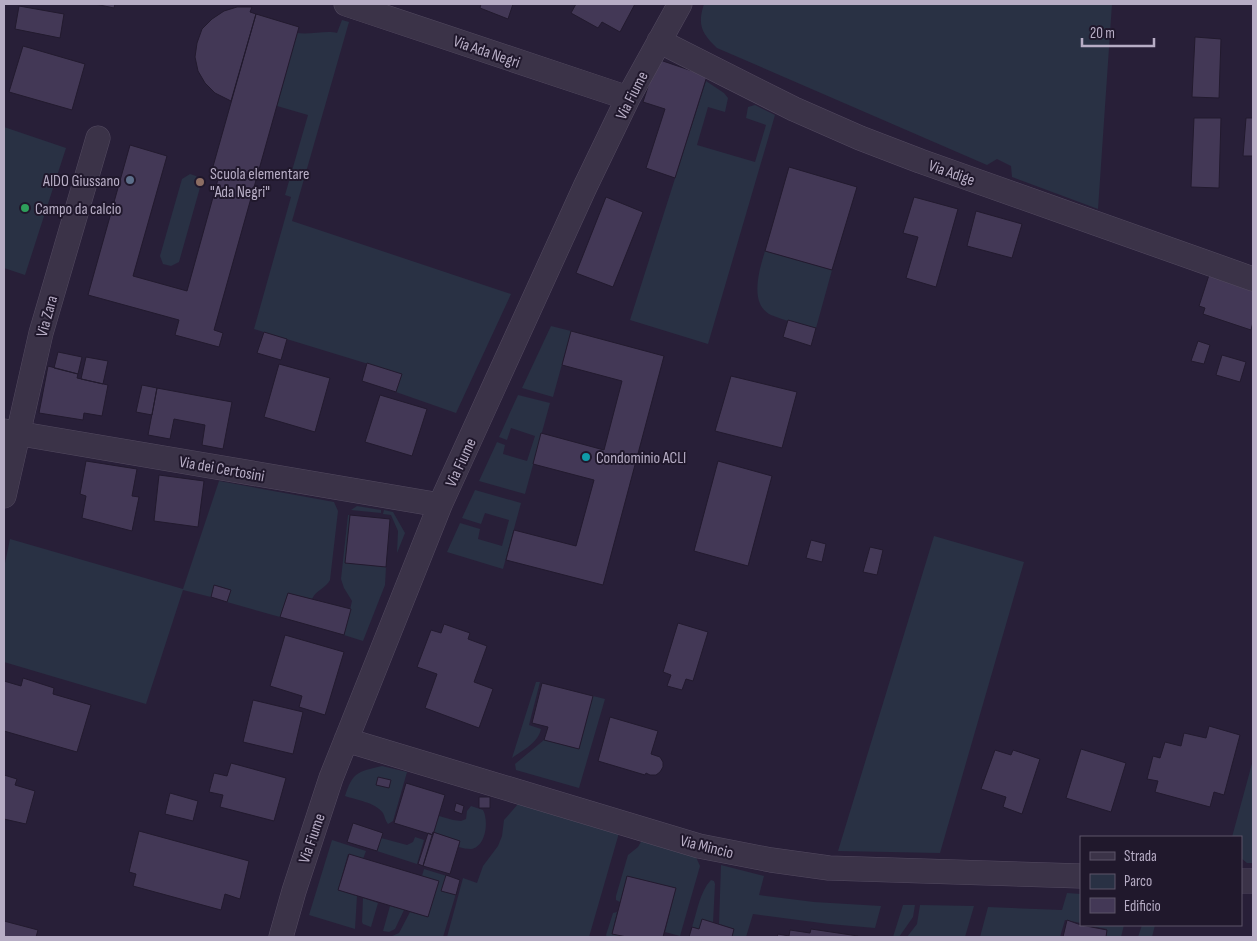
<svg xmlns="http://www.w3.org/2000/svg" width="1257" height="941" viewBox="0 0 1257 941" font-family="'Sofia Sans Condensed',sans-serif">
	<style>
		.green { fill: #293144 }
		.building { fill: #433856; stroke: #221a2e }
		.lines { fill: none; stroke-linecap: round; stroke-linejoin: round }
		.minor-casing { stroke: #534a60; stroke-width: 25 }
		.minor { stroke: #3b3348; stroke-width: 24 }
		.service-dot { fill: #5c6f8a; stroke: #20182c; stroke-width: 2 }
		.education-dot { fill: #8d6e63; stroke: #20182c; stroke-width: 2 }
		.leisure-dot { fill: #2e9e5b; stroke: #20182c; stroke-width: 2 }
		.culture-dot { fill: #0f9aa8; stroke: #20182c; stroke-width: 2 }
		.labels { text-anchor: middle; stroke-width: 4; stroke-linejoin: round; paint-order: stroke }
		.street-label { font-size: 16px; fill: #b7adc5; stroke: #20182c }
		.poi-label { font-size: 16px; fill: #b7adc5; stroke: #20182c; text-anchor: start }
	</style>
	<rect width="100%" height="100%" fill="#281f38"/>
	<path class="green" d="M704 4H1112L1098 209 1012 177 1011 166 997 159 987 165 717 48C702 34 697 25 704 4Z
		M342 20 349 22 292 221 511 294 456 413 396 392 401 374 254 329 291 197 285 195 308 115 277 106 297 33C310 35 327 30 337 33Z
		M706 81 724 93 728 98 725 112 708 107 697 145 755 162 766 125 746 118 748 107 755 105 775 115 708 344 630 320Z
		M4 127 66 148 25 275 4 268Z
		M190 174 196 176 201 184 179 262 171 266 163 264 160 256 182 179Z
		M765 251 832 270 816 328C801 324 785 321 771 315 748 304 760 268 765 251Z
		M551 326 571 331 553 397 522 388Z
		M518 395 550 403 525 494 479 481 497 442 505 445 503 454 527 461 535 436 511 428 507 440 499 437Z
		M219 481 334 502 338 511 330 580C326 588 316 590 312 599L288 593 280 617 227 602 231 590 215 585 211 597 183 590 146 704 4 662V568L10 539 183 589Z
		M475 490 521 503 503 569 447 552 460 523 480 529 478 539 502 546 509 520 485 513 481 524 462 518Z
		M357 506 381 510V513L351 510Z
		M384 510 393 512 405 533 397 553 398 531 391 515 383 514Z
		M348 515H350L346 563 386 567 385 585 363 641 344 635 352 601 344 588 341 579Z
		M934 536 1024 562 940 853 838 851Z
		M536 682H540L529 725 541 729C538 743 523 750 512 758Z
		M593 696 605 699 579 788 516 770 515 764 544 740 579 749Z
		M1253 760V863H1247L1241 858V837H1232Z
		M382 766 407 772 393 821 388 824C385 820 385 817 383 813 375 802 356 800 345 796 353 772 357 772 382 766Z
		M518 804 619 833 589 937H447L463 878 477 883 483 866 498 846 502 836 504 820Z
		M471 806 483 810C489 821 486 847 471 849 467 849 462 848 459 847L460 841 433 832 439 816 453 820 461 821 466 819 467 811Z
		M415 837 424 840 417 864 377 851 381 838 407 845 413 842Z
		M332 840 366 851 363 859 348 854 338 890 357 896 355 929 309 915Z
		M642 840 696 857 700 866 680 936 665 932 676 888 627 876 620 902 616 900V896L628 855 638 847Z
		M721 865 764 876 759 895 814 902 881 906 875 928 829 924 753 914 746 937H732L734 929 719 924Z
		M424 869 460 880 443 937H390L399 933 410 912 428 917 438 881 422 876Z
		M711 880 714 881 715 884 713 923 702 920 699 929 692 927C697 912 700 891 711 880Z
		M1067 893 1081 894V923L1065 920 1060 937H980L988 907 1062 910Z
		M363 898 378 903 371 927 363 924 362 922Z
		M903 905H915L913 917 899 937H893Z
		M920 905 974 906 965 937H907L917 924Z
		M390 906 404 910 395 929 389 932 383 931Z
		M617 912 612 933 627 937H607L606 935 613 913Z
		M1086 925H1124L1121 937H1105L1107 929Z
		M1142 925H1155L1152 937H1138Z"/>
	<path class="building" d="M95 4H115L114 8Z
		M481 4H513L508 19 480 8Z
		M576 4H635L620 32 602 22 598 28 571 13Z
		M19 6 64 14 60 38 15 29Z
		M237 7H252L250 12 256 14 231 101 215 93 205 83 198 71 195 57 197 43 202 29 212 19 224 11Z
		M256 14 299 27 214 330 223 333 219 347 175 335 179 320 88 295 130 145 167 156 133 276 187 291 220 172 212 170Z
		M1195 37 1221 39 1219 98 1192 97Z
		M23 46 85 64 72 110 9 92Z
		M657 59 707 76 675 178 646 168 665 109 643 102Z
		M1194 118H1221L1219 188 1191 187Z
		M1246 118H1253V156H1243Z
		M789 167 857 187 832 270 765 251Z
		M606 197 643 212 613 287 576 273Z
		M914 197 958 209 936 287 906 278 918 237 903 233Z
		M976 211 1022 224 1012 258 967 246Z
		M1209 275 1253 291V322L1251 330 1203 314 1205 308 1199 306Z
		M788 320 816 328 811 346 783 337Z
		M571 331 664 356 603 585 506 560 514 530 576 546 594 480 533 464 541 433 604 450 622 381 562 365Z
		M264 332 287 339 281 360 257 353Z
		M1198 341 1210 345 1204 364 1191 361Z
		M58 352 82 357 78 374 54 368Z
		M1222 355 1246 362 1240 382 1216 375Z
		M86 357 108 361 103 384 81 379Z
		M367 363 402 374 396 392 362 381Z
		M279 364 330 378 315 432 264 417Z
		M48 366 78 374 77 378 108 385 102 416 84 413 83 420 39 413Z
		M731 376 797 392 782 448 715 431Z
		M142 385 157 388 152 415 136 412Z
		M157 388 232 402 223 449 202 445 205 425 174 419 170 439 148 435Z
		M380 395 427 409 412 456 365 442Z
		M86 461 137 469 132 496 139 497 132 531 82 518 86 496 80 494Z
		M718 461 772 476 748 566 694 551Z
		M159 475 204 481 198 527 154 521Z
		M350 515 390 519 386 567 345 563Z
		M811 540 826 544 822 562 806 558Z
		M870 547 883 550 877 575 863 572Z
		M214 585 231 590 227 602 211 597Z
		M288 593 351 609 344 635 280 617Z
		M678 623 708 632 693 681 686 679 682 690 667 686 671 675 663 672Z
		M444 624 470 633 468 639 487 646 474 682 493 689 479 728 425 708 437 674 417 667 431 630 441 633Z
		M285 635 344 652 325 715 299 707 302 696 270 686Z
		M23 678 54 688 53 694 91 705 77 752 4 731V681L21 686Z
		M542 683 593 696 579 749 544 740 548 727 532 723Z
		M253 700 303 712 293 754 243 742Z
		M610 717 658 731 651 754 660 757 663 762V767L660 772 656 775H650L646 773 645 775 598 761Z
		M1209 726 1240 735 1224 795 1214 792 1210 807 1155 792 1158 781 1147 779 1153 756 1160 758 1165 742 1181 746 1184 733 1206 738Z
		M1081 749 1126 763 1111 812 1066 798Z
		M995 750 1011 755 1013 750 1040 759 1022 814 1003 807 1006 797 981 789Z
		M231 763 286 778 274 821 220 807 223 795 209 792 214 773 227 776Z
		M4 775 17 779 15 785 35 791 26 824 4 819Z
		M378 777 391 780 389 788 376 785Z
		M406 783 445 795 433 835 394 823Z
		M170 793 198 801 193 821 165 814Z
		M479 797H490V808H479Z
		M456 803 464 806 462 814 454 811Z
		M353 823 383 833 377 851 347 842Z
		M139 831 249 861 240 899 225 894 221 910 133 886 136 874 129 872Z
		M433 832 460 841 450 874 423 866Z
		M428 833 433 835 423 866 418 864Z
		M349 854 439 881 428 917 338 890Z
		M446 875 460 880 456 895 441 891Z
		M627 876 676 888 663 937H627L612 934Z
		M702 919 734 929 732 937H689L692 927 699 929Z
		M1067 920 1081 925 1107 930 1106 937H1063Z
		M4 921 38 930 36 937H4Z
		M811 929 858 936V937H777L778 934 789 936 790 930 810 933Z"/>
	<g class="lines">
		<g class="minor-casing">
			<path id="minor" d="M346 4 628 98
				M659 41 794 109 860 138 920 161 1253 279
				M4 431 440 505
				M4 496 41 333 98 138
				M346 740 699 846 771 860 829 868 1081 876
				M1241 881H1253
				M281 937 294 891 331 778 440 505 585 187 628 98 680 4"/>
		</g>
		<use href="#minor" class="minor"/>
	</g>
	<circle class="service-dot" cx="130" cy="180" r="5"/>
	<circle class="education-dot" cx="200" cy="182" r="5"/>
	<circle class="leisure-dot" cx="25" cy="208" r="5"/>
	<circle class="culture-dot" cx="586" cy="457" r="5"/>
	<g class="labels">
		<g class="street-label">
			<text transform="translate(487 51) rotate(19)" y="6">Via Ada Negri</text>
			<text transform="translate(631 95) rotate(-63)" y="6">Via Fiume</text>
			<text transform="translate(952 172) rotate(19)" y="6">Via Adige</text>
			<text transform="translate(46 316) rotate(-75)" y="6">Via Zara</text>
			<text transform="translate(460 462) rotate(-65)" y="6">Via Fiume</text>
			<text transform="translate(222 468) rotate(10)" y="6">Via dei Certosini</text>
			<text transform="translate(311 838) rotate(-71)" y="6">Via Fiume</text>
			<text transform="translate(707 846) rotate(14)" y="6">Via Mincio</text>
		</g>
		<g class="poi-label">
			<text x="210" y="179">Scuola elementare<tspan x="210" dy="18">"Ada Negri"</tspan></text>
			<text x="120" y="186" text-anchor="end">AIDO Giussano</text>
			<text x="35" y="214">Campo da calcio</text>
			<text x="596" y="463">Condominio ACLI</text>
		</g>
	</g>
	<rect width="1257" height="941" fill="none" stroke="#b7adc5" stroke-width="10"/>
	<rect x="1080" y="836" width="162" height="90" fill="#20182c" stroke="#5c5469"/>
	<rect x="1090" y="852" width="25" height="8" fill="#3b3348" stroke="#5c5469"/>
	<text x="1124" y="861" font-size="15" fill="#b7adc5">Strada</text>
	<rect x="1090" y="874" width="25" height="15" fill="#293144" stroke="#5c5469"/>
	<text x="1124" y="886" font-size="15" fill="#b7adc5">Parco</text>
	<rect x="1090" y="898" width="25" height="15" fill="#433856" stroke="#5c5469"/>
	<text x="1124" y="911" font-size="15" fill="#b7adc5">Edificio</text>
	<path d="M1082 38v8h72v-8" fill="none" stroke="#b7adc5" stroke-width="2.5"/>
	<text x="1090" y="38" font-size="15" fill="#b7adc5" stroke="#20182c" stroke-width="4" paint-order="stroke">20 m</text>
</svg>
